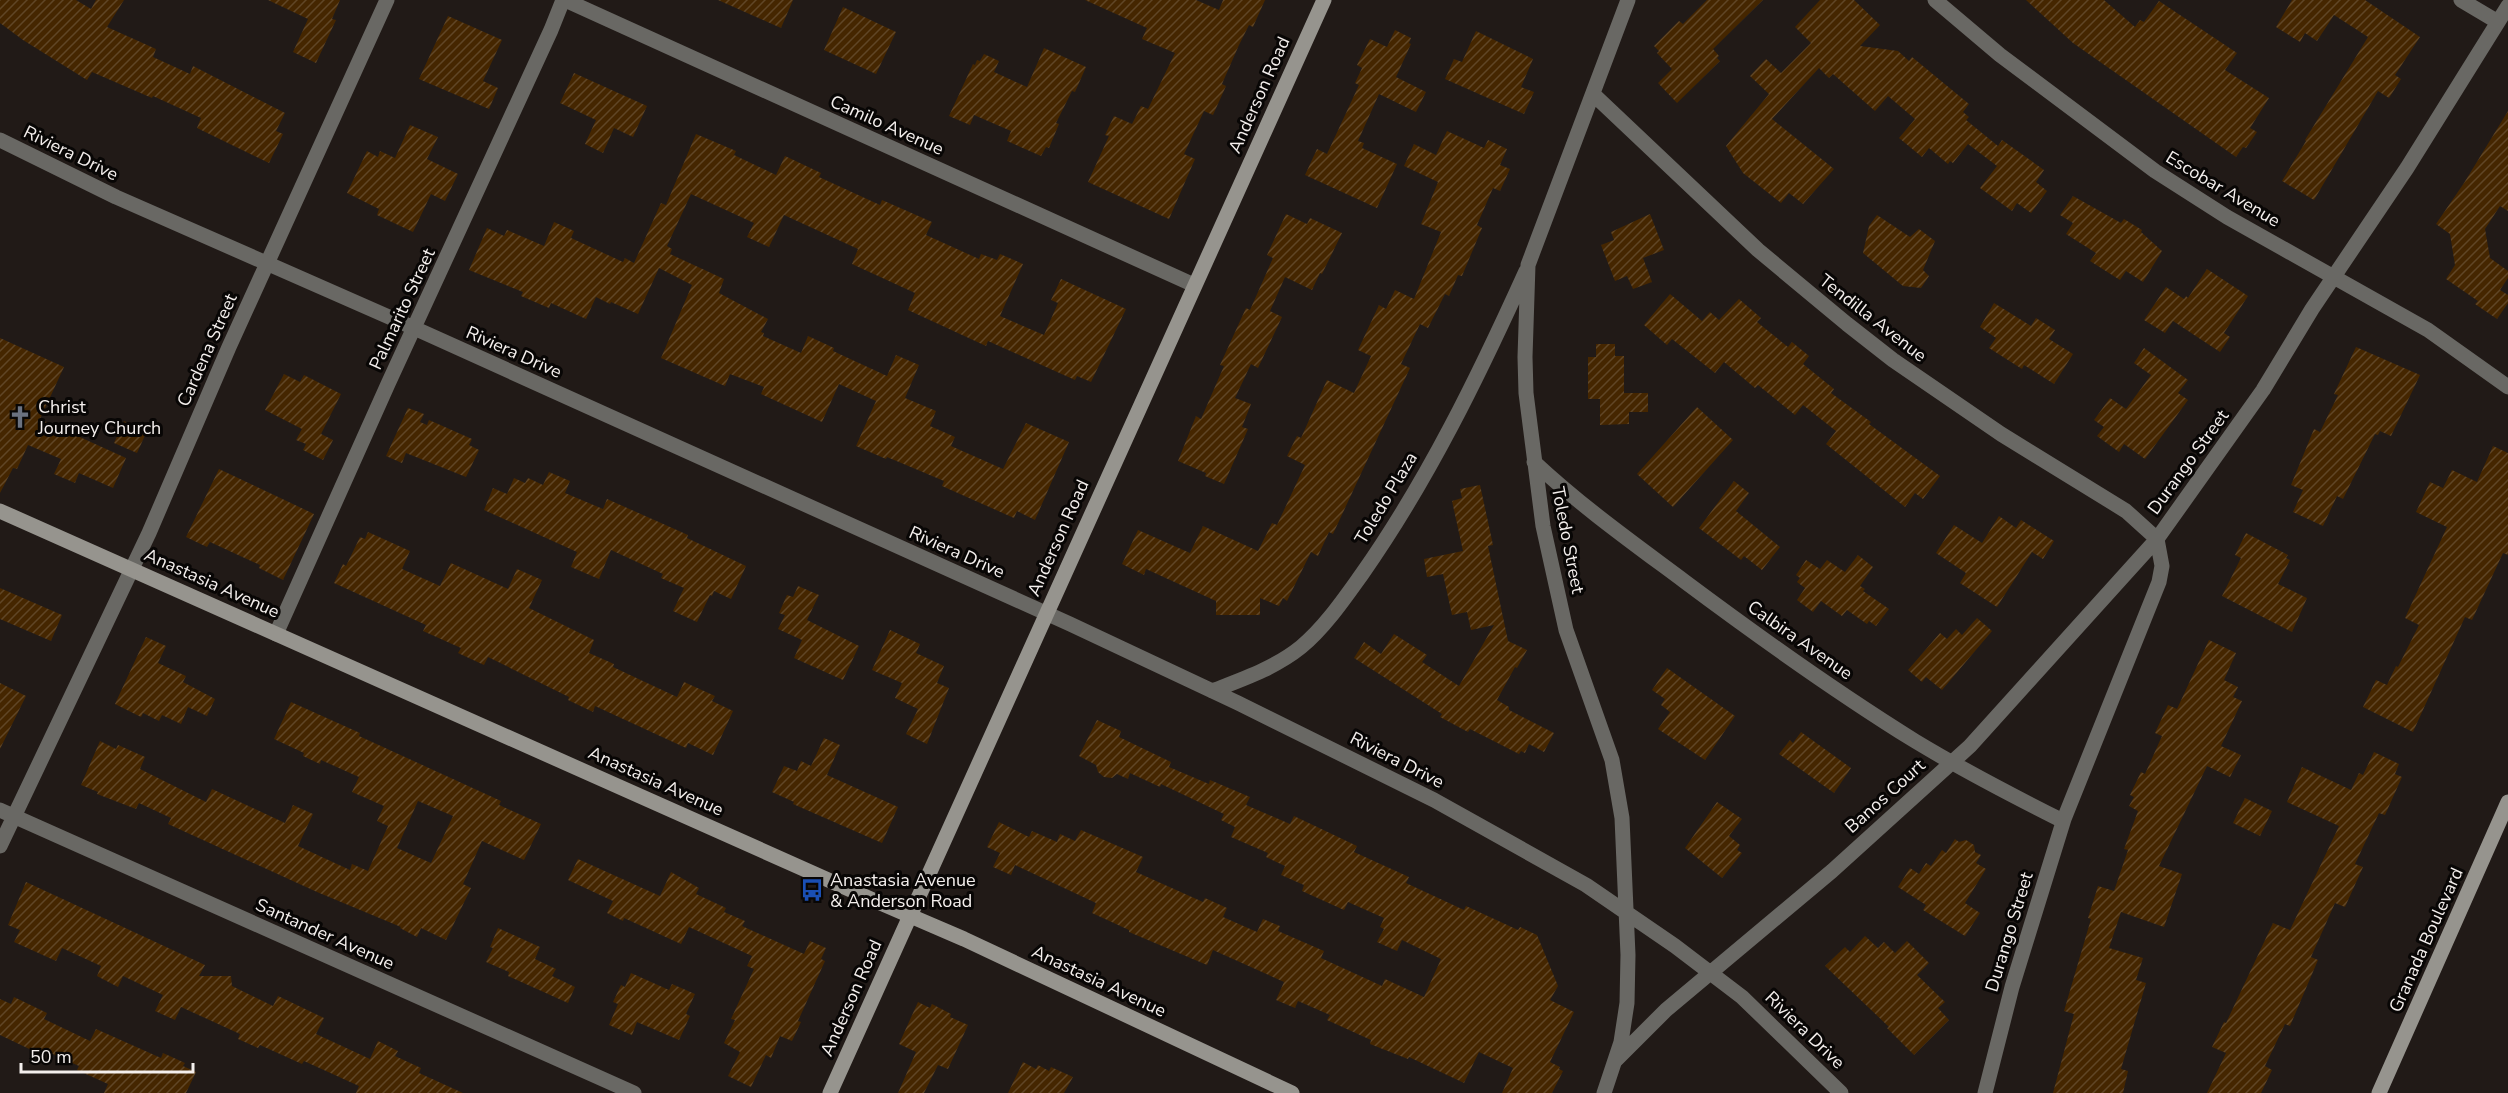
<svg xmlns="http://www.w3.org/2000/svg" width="2508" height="1093" viewBox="0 0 2508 1093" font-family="'Nunito Sans',sans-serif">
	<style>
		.building { fill: url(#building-hatch); fill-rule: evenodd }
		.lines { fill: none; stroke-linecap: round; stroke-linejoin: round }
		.street { stroke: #696864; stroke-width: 15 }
		.secondary { stroke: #96948e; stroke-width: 15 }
		.labels { text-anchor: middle; stroke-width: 6; stroke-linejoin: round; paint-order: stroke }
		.street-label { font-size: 18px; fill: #f4efed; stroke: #080605 }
		.poi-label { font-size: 18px; fill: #f4efed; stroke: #080605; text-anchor: start }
	</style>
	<defs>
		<pattern id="building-hatch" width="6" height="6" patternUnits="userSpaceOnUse" patternTransform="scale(1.5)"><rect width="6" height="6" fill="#452600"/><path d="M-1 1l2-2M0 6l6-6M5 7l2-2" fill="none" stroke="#604626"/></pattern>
	</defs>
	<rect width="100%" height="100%" fill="#211a17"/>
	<path class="building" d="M0 0H76L91 9 96 0H124L107 27 156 49 153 57 190 74 193 66 285 113 276 131 283 134 269 163 197 128 201 118 153 96 152 98 92 72 87 80 23 40 0 23Z
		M268 0H340L332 19 336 20 316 63 293 52 308 19Z
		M718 0H793L781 28Z
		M1085 0H1196L1219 10 1223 0H1265L1253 27 1249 25 1239 45 1222 84 1226 86 1213 115 1204 111 1184 154 1195 159 1169 219 1088 182 1109 136 1105 135 1114 116 1132 124 1141 106 1148 109 1175 53 1142 39 1147 28Z
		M1707 0H1763L1713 49 1719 56 1717 58 1720 61 1677 103 1658 83 1672 69 1657 53 1659 51 1654 46 1679 21 1683 24Z
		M1820 0H1854L1880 25 1860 46 1898 51 1909 61 1912 57 1969 104 1963 112 1969 117 1966 120 1998 146 2002 140 2044 170 2036 182 2047 191 2031 213 2017 203 2012 211 1980 188 1997 166 1968 144 1953 163 1950 161 1948 164 1929 148 1922 157 1899 138 1915 119 1888 96 1875 111 1833 74 1829 78 1819 68 1772 119 1834 169 1803 204 1789 193 1781 203 1743 173 1726 146 1769 94 1750 76 1766 59 1781 73 1811 43 1795 27Z
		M2026 0H2104L2135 27 2140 20 2144 22 2159 1 2237 53 2225 70 2269 98 2250 128 2257 132 2246 148 2243 147 2236 157 2073 43Z
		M2292 0H2365L2420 37 2395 75 2401 79 2389 98 2378 91 2314 200 2282 181 2306 141 2305 140 2368 37 2334 15 2317 41 2305 33 2300 42 2276 27Z
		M843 7 896 32 876 74 824 50Z
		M448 16 502 40 483 81 498 88 489 109 419 79Z
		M1395 30 1411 38 1409 43 1411 44 1396 77 1426 92 1416 112 1379 94 1358 141 1364 143 1362 148 1397 164 1377 208 1305 175 1317 149 1327 154 1359 85 1355 83 1362 68 1357 65 1370 39 1387 47Z
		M1476 31 1533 59 1521 87 1534 92 1524 114 1445 79 1454 59 1462 62Z
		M1044 48 1086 67 1075 92 1072 91 1056 123 1059 124 1049 148 1046 147 1041 156 1007 141 1011 131 974 115 970 125 949 116 973 64 975 65 977 60 980 61 984 54 999 61 994 72 1027 87Z
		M574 73 647 106 633 137 614 128 603 153 585 144 596 120 560 103Z
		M2508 111V211L2500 206 2485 229 2490 258 2508 271V278L2500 290 2508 295V303L2497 319 2475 304 2478 301 2446 279 2455 265 2450 234 2436 224 2464 183Z
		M410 125 438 137 427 159 458 174 445 201 431 194 413 232 377 215 379 209 347 193 367 151 378 157 380 151 395 158Z
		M1447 131 1484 148 1488 140 1507 149 1500 165 1510 169 1500 191 1493 188 1477 225 1482 228 1462 276 1458 275 1449 296 1445 294 1428 328 1420 324 1401 364 1410 368 1333 534 1329 532 1318 556 1311 552 1287 601 1283 598 1279 606 1260 598V615H1216V601L1146 569 1144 575 1122 564 1138 530 1190 553 1203 526 1258 551 1272 523 1277 525 1305 465 1287 456 1297 436 1301 438 1327 380 1354 393 1371 356 1358 350 1379 305 1386 309 1395 290 1414 299 1441 232 1421 224 1438 182 1404 166 1414 144 1436 155Z
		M696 134 736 151 734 155 776 175 785 156 821 173 819 177 880 205 882 200 932 222 926 235 979 259 981 254 997 260 1000 254 1023 264 1000 316 1044 335 1058 303 1051 300 1061 279 1126 309 1091 382 1077 376 1075 380 988 341 986 346 908 310 915 293 852 264 858 249 784 215 769 247 747 237 754 223 691 194 667 246 672 249 670 254 724 279 719 293 768 319 761 332 764 333 763 336 801 353 808 336 834 348 833 351 887 376 896 355 919 365 905 398 936 411 930 426 955 437 951 446 1003 469 1026 423 1069 442 1035 520 1017 511 1014 518 942 486 944 481 887 457 886 459 856 446 876 401 839 384 822 422 761 394 764 387 730 374 725 386 661 358 692 285 659 268 638 314 611 302 610 304 596 297 586 319 551 303 549 308 521 296 523 292 469 270 487 228 504 236 507 230 544 246 554 222 574 231 571 238 623 262 625 258 634 263 661 203 666 205Z
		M2073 196 2121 223 2124 219 2142 230 2141 232 2162 251 2143 282 2126 271 2120 280 2090 261 2096 253 2066 234 2073 223 2060 215Z
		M1286 214 1307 224 1310 218 1342 233 1322 274 1320 273 1312 290 1285 277 1270 311 1282 317 1258 368 1251 364 1235 398 1251 404 1242 427 1248 429 1224 484 1205 476 1206 473 1178 461 1196 416 1201 419 1224 366 1220 365 1246 308 1250 310 1273 258 1267 255Z
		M1650 214 1664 250 1643 258 1652 282 1633 289 1627 276 1615 281 1601 245 1614 240 1611 232Z
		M1877 215 1910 237 1919 229 1935 241 1923 270 1929 276 1921 288 1903 286 1863 253 1869 226Z
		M2207 269 2248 296 2224 333 2230 337 2220 352 2173 321 2165 333 2144 320 2166 287 2184 299 2186 296 2188 298Z
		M1670 294 1702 321 1710 312 1719 320 1739 299 1761 318 1757 322 1788 347 1792 342 1809 356 1803 364 1834 389 1831 393 1871 422 1869 424 1940 476 1923 499 1915 493 1905 507 1826 444 1836 431 1803 405 1795 415 1758 385 1755 388 1724 362 1715 373 1672 339 1667 345 1644 325Z
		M1994 303 2031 326 2036 318 2055 330 2049 339 2073 354 2054 384 2024 365 2022 369 1989 348 1996 338 1980 327Z
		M0 338 64 367 40 419 126 458 113 488 79 473 75 483 54 474 61 459 28 445 17 469 13 468 0 493Z
		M1596 344H1615V356H1624V393H1648V412H1629V424L1600 425V399H1588V357H1596Z
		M2356 347 2420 375 2391 436 2380 431 2378 435 2375 434 2343 499 2337 496 2323 526 2293 512 2303 490 2291 485 2314 429 2320 432 2338 395 2334 394Z
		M2144 348 2188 380 2178 393 2188 400 2145 459 2124 444 2119 452 2097 436 2104 427 2094 420 2110 398 2126 409 2151 375 2134 363Z
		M284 374 300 382 304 375 341 394 321 434 333 440 323 460 303 450 306 444 296 440 302 429 265 410Z
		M1697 407 1733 440 1673 507 1637 474Z
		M408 408 424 414 420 422 427 425 429 420 472 439 469 445 479 450 466 477 406 453 402 463 386 456Z
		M124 421 147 431 137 453 114 443Z
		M2493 446 2508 453V555L2503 553 2472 620 2465 617 2413 732 2363 707 2376 680 2387 685 2396 666 2398 667 2419 625 2405 618 2447 527 2416 512 2430 482 2443 488 2452 470 2477 482Z
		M219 469 314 514 283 580 259 568 260 565 210 542 207 547 186 537Z
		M549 472 570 481 565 493 603 509 607 499 688 535 687 538 746 566 731 599 714 591 712 596 710 595 697 622 673 611 684 588 661 578 663 574 611 550 599 579 571 567 577 552 484 510 493 488 507 494 514 478 525 483 528 478 543 485Z
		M1734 481 1749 493 1736 511 1780 547 1762 570 1744 556 1741 560 1699 528Z
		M1480 485 1493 545 1488 546 1508 641 1527 650 1517 668 1515 667 1497 700 1509 707V710L1554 733 1544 752 1529 744 1525 753 1521 751 1519 754 1470 729 1468 732 1440 717 1442 714 1354 658 1364 642 1381 654 1394 634 1427 655 1422 662 1459 686 1494 625 1471 630 1467 612 1452 615 1443 574 1427 577 1424 559 1463 551 1452 501 1462 498 1460 489Z
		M1999 516 2016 528 2021 520 2054 541 2043 559 2032 552 1997 607 1960 583 1966 573 1936 553 1954 525 1982 543Z
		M368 532 410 551 402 569 440 586 451 563 508 589 517 569 542 580 529 608 594 640 589 653 614 664 613 667 677 697 684 682 715 696 712 701 733 711 713 755 688 743 686 748 595 706 593 712 568 700 569 697 488 657 484 665 458 653 461 648 423 631 426 625 334 583 343 564 346 566 360 537 365 539Z
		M2246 533 2288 555 2286 558 2290 560 2278 584 2307 598 2292 632 2222 596 2241 558 2235 555Z
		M1858 555 1873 567 1860 586 1865 589 1863 591 1889 609 1876 626 1869 621 1867 624 1847 610 1842 616 1821 601 1813 612 1797 600 1805 588 1797 582 1800 578 1796 575 1806 560 1820 569 1827 560 1845 572Z
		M798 586 819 595 807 620 859 646 843 680 794 658 802 640 778 629 785 615 779 613 787 595 793 597Z
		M0 588 62 615 51 641 0 619Z
		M1977 618 1992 631 1942 690 1926 677 1922 682 1908 670 1940 633 1947 639 1956 629 1962 635Z
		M890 630 920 644 916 653 944 666 937 683 949 688 927 744 906 734 918 709 895 698 902 683 872 670Z
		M146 637 166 646 158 663 186 676 183 682 215 699 207 716 188 707 181 724 162 715 159 721 143 713 141 717 115 704Z
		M2209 640 2236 653 2224 680 2238 687 2233 697 2242 701 2221 746 2241 755 2230 777 2207 766 2159 866 2182 874 2164 927 2121 912 2109 948 2143 958 2136 980 2146 983 2121 1069 2128 1071 2123 1093H2053L2074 1014 2064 1011 2091 919 2088 918 2098 886 2114 891 2128 850 2124 849 2138 811 2129 806 2134 797 2130 795 2141 772 2145 774 2162 736 2155 733 2168 705 2177 709Z
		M1667 668 1735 716 1705 760 1658 729 1670 712 1661 705 1665 699 1652 690Z
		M0 683 26 696 0 749Z
		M291 702 360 733 359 736 501 801 499 805 541 824 524 860 482 841 463 884 471 888 446 940 421 928 417 937 400 928 401 927 317 892 168 824 171 818 139 803 136 809 97 794 98 792 81 785 100 741 116 749 118 745 145 757 140 769 206 802 212 789 285 823 293 805 313 814 298 846 350 870 352 864 368 871 388 826 377 821 384 806 352 792 359 777 321 760 320 764 303 756 304 753 274 739ZM418 801 453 816 431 863 397 848Z
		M1097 720 1121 731 1119 737 1171 762 1169 767 1209 784 1210 780 1250 797 1246 805 1290 824 1294 816 1357 846 1354 852 1409 877 1406 883 1464 910 1466 906 1518 930 1520 927 1537 935 1558 986 1550 1000 1574 1012 1550 1062 1560 1067 1559 1069 1563 1071 1552 1093H1502L1513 1068 1479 1052 1464 1083 1409 1057 1408 1059 1370 1044 1371 1040 1327 1020 1330 1015 1298 1001 1295 1008 1276 1000 1284 982 1213 950 1207 965 1129 932V930L1092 913 1096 903 1015 865 1011 875 993 867 1000 853 987 847 999 822 1029 837 1032 831 1057 842 1060 834 1075 841 1081 830 1143 857 1136 872 1203 902 1205 898 1227 908 1223 917 1257 932 1263 919 1280 926 1278 931 1324 951 1321 958 1382 986 1385 979 1424 997 1441 959 1402 940 1397 951 1377 942 1384 929 1380 927 1384 918 1348 902 1344 910 1302 891 1304 885 1281 875 1285 866 1266 857 1268 853 1231 837 1235 827 1221 820 1224 814 1161 784 1160 787 1130 773 1128 779 1117 774 1112 778 1104 777 1098 772 1096 765 1079 756Z
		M1801 732 1851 768 1834 793 1779 754 1790 740 1793 743Z
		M824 738 840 745 827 775 898 807 882 843 793 804 794 802 772 792 784 766 797 771 801 761 811 766Z
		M2374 752 2399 764 2395 774 2402 777 2385 815 2379 813 2355 864 2363 867 2345 907 2335 903 2311 957 2318 960 2290 1026 2285 1024 2265 1066 2272 1070 2261 1093H2207L2226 1053 2212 1047 2224 1022 2226 1023 2273 923 2290 930 2339 826 2287 802 2302 767 2351 790 2359 773 2363 775Z
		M2245 798 2272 811 2260 836 2233 823Z
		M1717 802 1742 819 1729 836 1740 845 1737 850 1742 853 1722 878 1685 848Z
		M1955 839 1959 842 1966 840 1974 845 1975 852 1981 855 1976 863 1986 869 1965 903 1980 913 1965 936 1923 910 1926 905 1898 887 1910 868 1919 874 1926 863 1931 866 1942 850 1946 853Z
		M578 859 660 896 671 872 699 888 696 894 726 908 724 912 745 921 742 926 804 954 810 941 826 948 821 959 825 961 798 1021 801 1022 792 1041 780 1036 771 1058 766 1055 751 1087 728 1076 740 1052 724 1043 735 1020 731 1019 754 969 747 966 752 956 689 927 681 944 624 918 623 921 607 913 613 901 568 880Z
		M26 882 205 965 199 976H231L232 986 273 1006 278 996 324 1018 316 1034 370 1059 378 1041 398 1051 395 1056 421 1068 419 1073 463 1093H356L359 1086 304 1061 302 1064 260 1045 258 1048 238 1039 240 1034 181 1007 175 1020 155 1011 163 995 123 976 118 987 97 976 101 966 62 948 56 961 14 942 20 930 8 925Z
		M498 928 540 947 535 959 556 969 552 976 575 987 568 1003 508 976 509 972 486 962 493 948 490 947Z
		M1865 936 1878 948 1884 942 1895 953 1907 941 1929 963 1917 975 1945 1002 1938 1008 1949 1020 1914 1055 1887 1028 1889 1027 1825 966 1845 947 1850 952Z
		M631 973 669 990 672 984 695 994 686 1014 690 1016 679 1040 637 1022 632 1035 609 1025 618 1004 613 1002 621 985 625 987Z
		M14 997 47 1013 44 1019 90 1041 96 1029 161 1058 163 1053 185 1063 183 1066 196 1072 186 1093H104L108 1084 77 1070 79 1066 46 1051 44 1056 0 1035V999L11 1004Z
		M918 1002 930 1008 932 1004 951 1014 950 1017 968 1025 948 1069 938 1065 924 1093H898L916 1052 899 1044Z
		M1023 1062 1036 1069 1038 1065 1049 1071 1051 1067 1073 1077 1064 1093H1008Z"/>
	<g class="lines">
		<path class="street" d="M565 0 1194 285
			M1935 0 2000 55 2155 171 2227 217 2428 330 2508 387
			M2461 0 2498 22
			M1593 94 1758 250 1847 324 1893 360 2001 434 2126 511 2157 539
			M0 140 116 197 414 328 1070 624 1238 703 1434 800 1586 885 1675 946 1742 997 1841 1093
			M1534 462C1581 506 1633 543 1684 581 1759 637 1836 692 1915 741 1963 770 2013 796 2063 821
			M276 634 388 384 551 30 563 0
			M1212 691C1243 679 1275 668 1301 647 1325 627 1344 599 1362 574 1428 480 1479 375 1526 271
			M0 810 634 1093
			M0 846 149 533 229 347 387 0
			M1616 1060 1666 1010 1832 871 1970 746 2157 539 2263 390 2312 309 2407 168 2508 6
			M1604 1093 1621 1042 1627 1003 1628 955 1622 818 1612 760 1566 630 1543 526 1526 393 1525 357 1528 265 1628 0
			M1985 1093 2012 987 2064 819 2159 582 2162 566 2157 539"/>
		<path class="secondary" d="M0 511 871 899 964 939 1292 1093
			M830 1093 1324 0
			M2379 1093 2508 802"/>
	</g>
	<defs>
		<g id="church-bare" transform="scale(1.8)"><path d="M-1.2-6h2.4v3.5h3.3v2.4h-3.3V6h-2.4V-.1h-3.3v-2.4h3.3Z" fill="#6b7280" stroke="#080605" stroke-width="2.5" paint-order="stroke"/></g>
		<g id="bus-bare" transform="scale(1.8)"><path d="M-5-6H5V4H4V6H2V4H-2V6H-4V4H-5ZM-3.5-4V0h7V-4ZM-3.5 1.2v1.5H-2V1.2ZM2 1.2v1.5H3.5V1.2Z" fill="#1a4fb4" stroke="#080605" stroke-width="2.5" paint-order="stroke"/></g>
	</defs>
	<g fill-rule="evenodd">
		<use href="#church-bare" x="20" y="417"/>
		<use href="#bus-bare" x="812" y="890"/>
	</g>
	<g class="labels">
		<g class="street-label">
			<text transform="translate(1259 95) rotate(-66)" y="6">Anderson Road</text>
			<text transform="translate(887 125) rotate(24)" y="6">Camilo Avenue</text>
			<text transform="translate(71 153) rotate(26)" y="6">Riviera Drive</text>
			<text transform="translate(2223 189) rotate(31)" y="6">Escobar Avenue</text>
			<text transform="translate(402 309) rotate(-65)" y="6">Palmarito Street</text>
			<text transform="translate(1873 318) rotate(38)" y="6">Tendilla Avenue</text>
			<text transform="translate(207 350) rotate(-66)" y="6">Cardena Street</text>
			<text transform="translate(514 352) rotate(24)" y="6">Riviera Drive</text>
			<text transform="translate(2188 462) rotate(-54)" y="6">Durango Street</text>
			<text transform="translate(1386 498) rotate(-59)" y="6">Toledo Plaza</text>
			<text transform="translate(1058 538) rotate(-66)" y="6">Anderson Road</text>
			<text transform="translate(1568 540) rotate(79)" y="6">Toledo Street</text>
			<text transform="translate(957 552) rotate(24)" y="6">Riviera Drive</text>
			<text transform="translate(212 583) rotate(24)" y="6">Anastasia Avenue</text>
			<text transform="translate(1800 640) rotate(35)" y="6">Calbira Avenue</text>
			<text transform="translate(1397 760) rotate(27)" y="6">Riviera Drive</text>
			<text transform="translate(656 781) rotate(24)" y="6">Anastasia Avenue</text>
			<text transform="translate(1885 796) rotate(-42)" y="6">Banos Court</text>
			<text transform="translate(2009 932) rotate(-73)" y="6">Durango Street</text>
			<text transform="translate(325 934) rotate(24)" y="6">Santander Avenue</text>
			<text transform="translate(2426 940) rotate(-66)" y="6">Granada Boulevard</text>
			<text transform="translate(1099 981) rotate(25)" y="6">Anastasia Avenue</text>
			<text transform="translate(851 998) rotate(-66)" y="6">Anderson Road</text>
			<text transform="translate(1805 1030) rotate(44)" y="6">Riviera Drive</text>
		</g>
		<g class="poi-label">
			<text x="38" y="413">Christ<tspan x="38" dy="21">Journey Church</tspan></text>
			<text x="830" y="886">Anastasia Avenue<tspan x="830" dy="21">&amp; Anderson Road</tspan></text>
		</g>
	</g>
	<path d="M21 1063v9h172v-9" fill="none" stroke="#f4efed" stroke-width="3"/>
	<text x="30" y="1063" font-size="18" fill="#f4efed" stroke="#080605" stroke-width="4.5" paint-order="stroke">50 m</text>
</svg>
